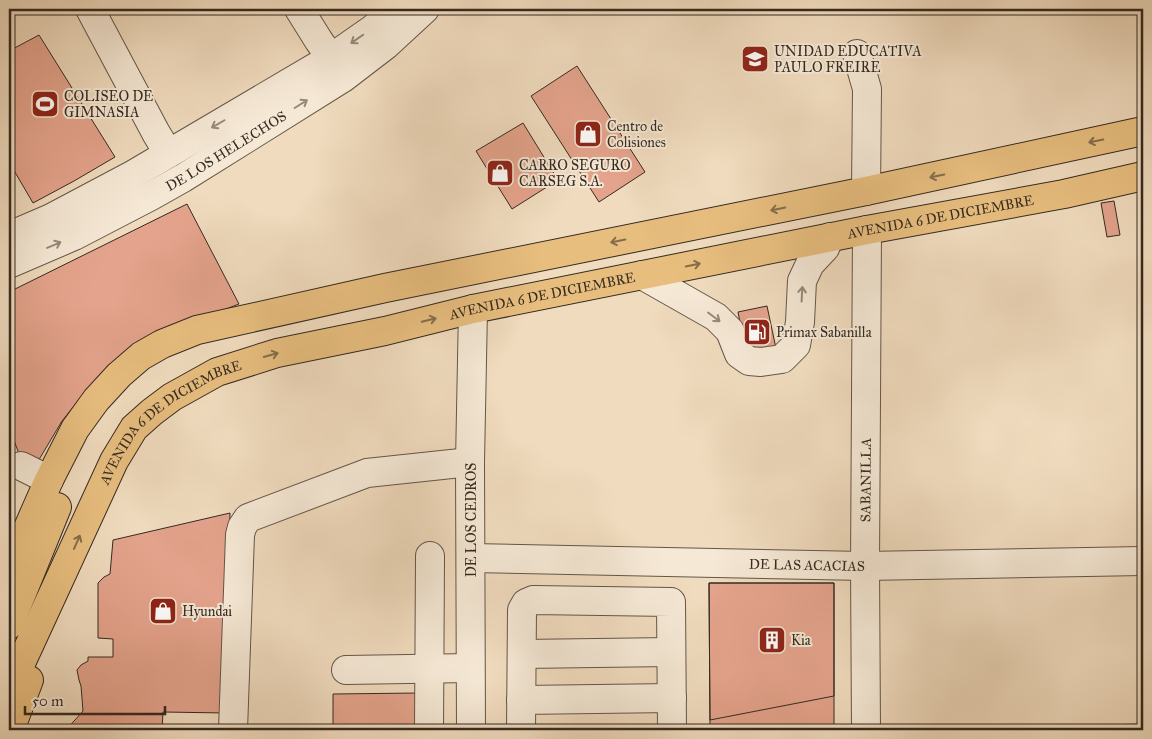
<svg xmlns="http://www.w3.org/2000/svg" width="1152" height="739" viewBox="0 0 1152 739" font-family="'IM FELL Great Primer',serif">
	<style>
		.building { fill: #e4a38c; stroke: #342a21 }
		.lines { fill: none; stroke-linecap: round; stroke-linejoin: round }
		.minor-casing { stroke: #635648; stroke-width: 30 }
		.major-casing { stroke: #342a21; stroke-width: 30 }
		.minor { stroke: #f5e8d5; stroke-width: 28 }
		.major { stroke: #e8be7f; stroke-width: 28 }
		.oneway { stroke: #94897b }
		.oneway2 { stroke: #856d4b }
		.labels { text-anchor: middle; stroke-width: 4; stroke-linejoin: round; paint-order: stroke }
		.poi-label { font-size: 14px; fill: #342a21; stroke: #f5e8d5; text-anchor: start }
		.street-label { font-size: 14px; fill: #342a21; stroke: #f5e8d5 }
	</style>
	<rect width="100%" height="100%" fill="#f0dbbe"/>
	<filter id="stains"><feTurbulence type="fractalNoise" baseFrequency=".004" numOctaves="4"/><feColorMatrix values="0 0 0 0 .2 0 0 0 0 .09 0 0 0 0 .02 0 0 0 .5 -.17"/></filter>
	<radialGradient id="worn" r=".72"><stop offset=".6" stop-color="#630" stop-opacity="0"/><stop offset="1" stop-color="#630" stop-opacity=".3"/></radialGradient>
	<path class="building" d="M39 35 115 157 74 181 33 203 9 162V51Z
		M577 66 645 172 599 202 531 96Z
		M523 123 558 180 512 209 476 151Z
		M1114 201 1120 235 1107 237 1101 203Z
		M187 204 239 304 138 343 94 381 62 421 28 478 9 427V292Z
		M767 306 777 353 747 359 738 312Z
		M230 513 226 713 163 712 162 730H66L83 711 81 686 79 680 77 670 81 665 88 661V657H113V639L98 638V583L104 577 110 574 113 540Z
		M709 583H834V730H710Z
		M709 583H834V696L710 720Z
		M419 693V730H333V694Z
		M1143 724V730H1025V727Z"/>
	<g class="lines">
		<g class="minor-casing">
			<g id="minor">
				<path d="M90 9 156 133 168 153"/>
				<path d="M299 9 319 41 331 58"/>
				<path d="M857 54 867 89 866 191"/>
				<path d="M9 236 51 218 134 174 331 58 374 28 395 9"/>
				<path id="s1" d="M9 264 74 236 151 196 183 178 343 78 386 45 425 9"/>
				<path d="M642 275 716 317 730 331 739 354 749 361 761 362 782 359 796 345 800 322 802 281 810 264 825 248 830 237"/>
				<path d="M21 466 49 480"/>
				<path id="s2" d="M471 558 865 566 1143 561"/>
				<path d="M522 654 671 652"/>
				<path d="M346 670 470 668"/>
				<path d="M521 700 672 698"/>
				<path d="M233 730 240 535 242 527 248 518 367 473 470 462"/>
				<path d="M429 730 430 556"/>
				<path d="M471 730 470 462 473 309"/>
				<path d="M521 730 522 610 526 603 533 600 671 602 672 730"/>
				<path id="s3" d="M866 730 865 566 867 230"/>
			</g>
		</g>
		<g class="major-casing">
			<g id="major">
				<path d="M9 571 49 480 75 429 96 400 119 375 141 356 162 344 197 330 385 288 866 191 1143 131"/>
				<path d="M9 625 57 507"/>
				<path id="s4" d="M9 697 22 661 114 461 134 428 152 412 172 397 217 372 277 353 385 331 473 309 867 230 1064 194 1143 176"/>
				<path d="M10 730 29 680"/>
			</g>
		</g>
		<use href="#minor" class="minor"/>
		<use href="#major" class="major"/>
	</g>
	<defs><path id="oneway-shaft" d="M-6 0H5M1.5-3L5.5 0L1.5 3" fill="none" stroke-width="1.6" stroke-linecap="round" stroke-linejoin="round" transform="scale(1.25)"/></defs>
	<g class="oneway">
		<use href="#oneway-shaft" transform="translate(357 39) rotate(145)"/>
		<use href="#oneway-shaft" transform="translate(301 104) rotate(-32)"/>
		<use href="#oneway-shaft" transform="translate(218 124) rotate(150)"/>
		<use href="#oneway-shaft" transform="translate(54 245) rotate(-23)"/>
		<use href="#oneway-shaft" transform="translate(802 294) rotate(-87)"/>
		<use href="#oneway-shaft" transform="translate(714 317) rotate(37)"/>
	</g>
	<g class="oneway2">
		<use href="#oneway-shaft" transform="translate(1096 141) rotate(168)"/>
		<use href="#oneway-shaft" transform="translate(937 176) rotate(168)"/>
		<use href="#oneway-shaft" transform="translate(778 209) rotate(169)"/>
		<use href="#oneway-shaft" transform="translate(618 241) rotate(169)"/>
		<use href="#oneway-shaft" transform="translate(693 265) rotate(-11)"/>
		<use href="#oneway-shaft" transform="translate(429 320) rotate(-14)"/>
		<use href="#oneway-shaft" transform="translate(271 355) rotate(-16)"/>
		<use href="#oneway-shaft" transform="translate(77 542) rotate(-66)"/>
	</g>
	<defs>
		<g id="school-square" transform="scale(1.4375)"><rect x="-9" y="-9" width="18" height="18" rx="4" fill="#8f2418" stroke="#f5e8d5"/><path d="M0-5L7-2L0 1L-7-2ZM-4 1L0 2.5L4 1V4Q0 6-4 4Z" fill="#fff"/></g>
		<g id="stadium-square" transform="scale(1.4375)"><rect x="-9" y="-9" width="18" height="18" rx="4" fill="#8f2418" stroke="#f5e8d5"/><path d="M0-5a6.5 5 0 1 0 0 10a6.5 5 0 1 0 0-10ZM-3.5-1.8h7v3.6h-7Z" fill="#fff"/></g>
		<g id="shop-square" transform="scale(1.4375)"><rect x="-9" y="-9" width="18" height="18" rx="4" fill="#8f2418" stroke="#f5e8d5"/><path d="M-5-2.5h2.3a2.7 3.5 0 0 1 5.4 0H5L5.5 6h-11ZM-1.5-2.5h3a1.5 2.3 0 0 0-3 0Z" fill="#fff"/></g>
		<g id="fuel-square" transform="scale(1.4375)"><rect x="-9" y="-9" width="18" height="18" rx="4" fill="#8f2418" stroke="#f5e8d5"/><path d="M-5.5-6h7V0h2V4h1.3V-2.5L3-4.5l.8-.8L6-3V5H2.5V1h-1V6h-7ZM-4.2-4.7v3.2H.2V-4.7Z" fill="#fff"/></g>
		<g id="building-square" transform="scale(1.4375)"><rect x="-9" y="-9" width="18" height="18" rx="4" fill="#8f2418" stroke="#f5e8d5"/><path d="M-4-6H4V6H1V3H-1V6H-4ZM-2.5-4.3h1.7v1.8h-1.7ZM.8-4.3h1.7v1.8H.8ZM-2.5-1h1.7V.8h-1.7ZM.8-1h1.7V.8H.8Z" fill="#fff"/></g>
	</defs>
	<g fill-rule="evenodd">
		<use href="#school-square" x="755" y="59"/>
		<use href="#stadium-square" x="45" y="104"/>
		<use href="#shop-square" x="588" y="134"/>
		<use href="#shop-square" x="500" y="173"/>
		<use href="#fuel-square" x="757" y="332"/>
		<use href="#shop-square" x="163" y="611"/>
		<use href="#building-square" x="772" y="640"/>
	</g>
	<g class="labels">
		<g class="poi-label">
			<text x="774" y="56">UNIDAD EDUCATIVA<tspan x="774" dy="16">PAULO FREIRE</tspan></text>
			<text x="64" y="101">COLISEO DE<tspan x="64" dy="16">GIMNASIA</tspan></text>
			<text x="607" y="131">Centro de<tspan x="607" dy="16">Colisiones</tspan></text>
			<text x="519" y="170">CARRO SEGURO<tspan x="519" dy="16">CARSEG S.A.</tspan></text>
			<text x="776" y="337">Primax Sabanilla</text>
			<text x="182" y="616">Hyundai</text>
			<text x="791" y="645">Kia</text>
		</g>
		<g class="street-label">
			<text dy="5" stroke="none"><textPath href="#s1" startOffset="245">DE LOS HELECHOS</textPath></text>
			<text dy="5" stroke="none"><textPath href="#s4" startOffset="1138">AVENIDA 6 DE DICIEMBRE</textPath></text>
			<text dy="5" stroke="none"><textPath href="#s4" startOffset="732">AVENIDA 6 DE DICIEMBRE</textPath></text>
			<text dy="5" stroke="none"><textPath href="#s4" startOffset="328">AVENIDA 6 DE DICIEMBRE</textPath></text>
			<text dy="5" stroke="none"><textPath href="#s3" startOffset="250">SABANILLA</textPath></text>
			<text transform="translate(471 520) rotate(-90)" y="5">DE LOS CEDROS</text>
			<text dy="5" stroke="none"><textPath href="#s2" startOffset="336">DE LAS ACACIAS</textPath></text>
		</g>
	</g>
	<rect width="1152" height="739" fill="none" stroke="#f0dbbe" stroke-width="30"/>
	<rect x="10" y="10" width="1132" height="719" fill="none" stroke="#342a21" stroke-width="2.5"/>
	<rect x="15" y="15" width="1122" height="709" fill="none" stroke="#342a21"/>
	<path d="M25 706v8h140v-8" fill="none" stroke="#342a21" stroke-width="2.5"/>
	<text x="32" y="706" font-size="15" fill="#342a21" stroke="#f5e8d5" stroke-width="4" paint-order="stroke">50 m</text>
	<rect width="100%" height="100%" filter="url(#stains)"/>
	<rect width="100%" height="100%" fill="url(#worn)"/>
</svg>
